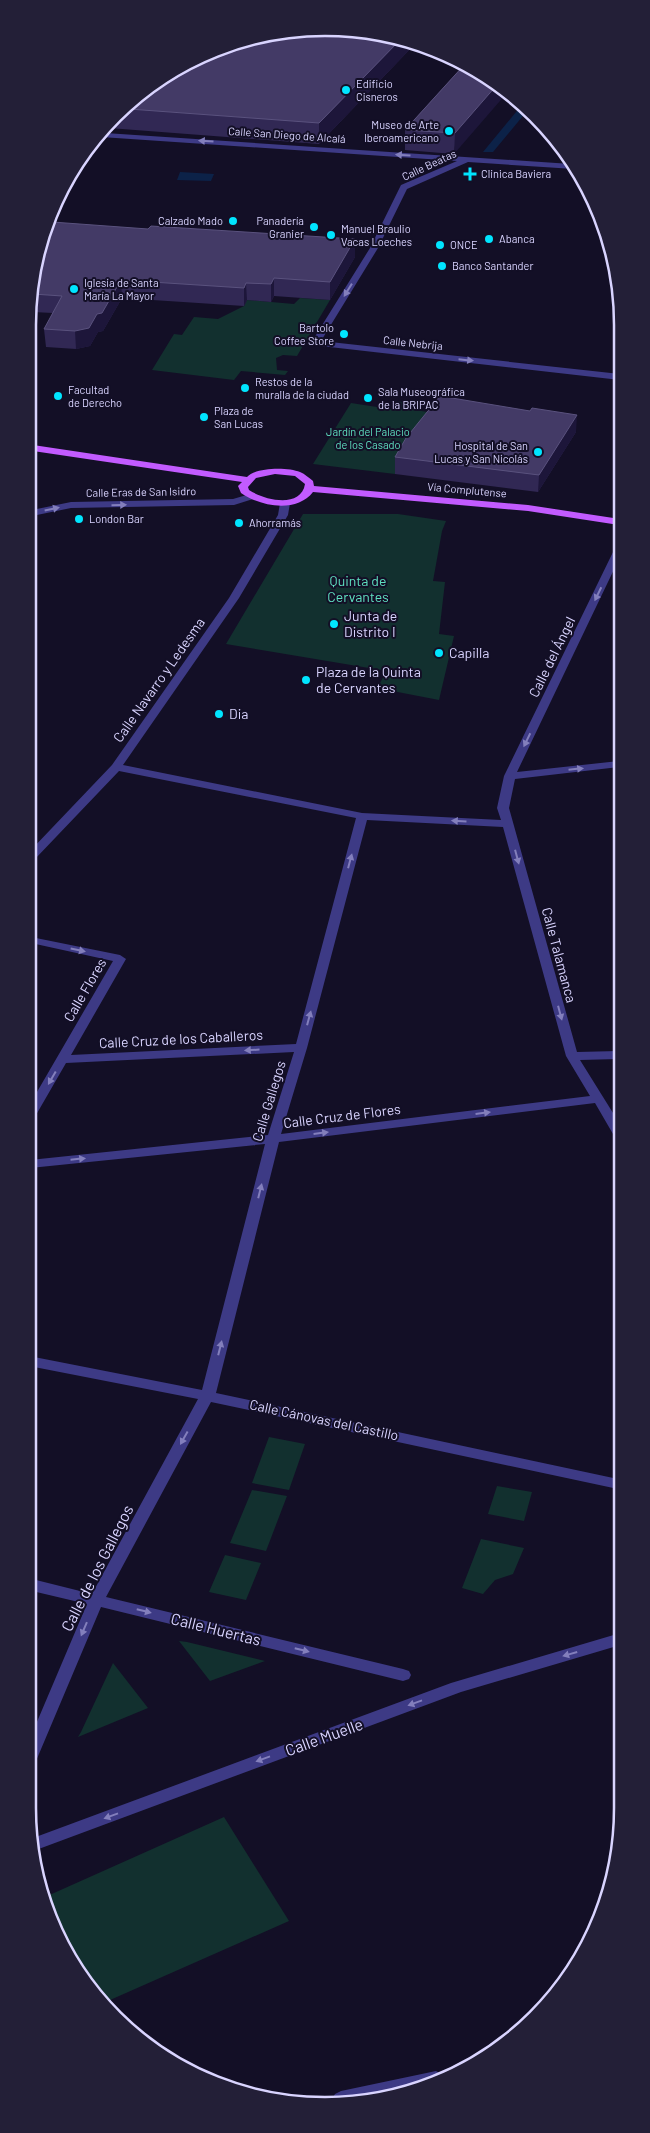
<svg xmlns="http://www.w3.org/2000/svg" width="650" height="2133" viewBox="0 0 650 2133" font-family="Barlow,sans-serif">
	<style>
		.green { fill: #12302f }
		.water { fill: #0c2248 }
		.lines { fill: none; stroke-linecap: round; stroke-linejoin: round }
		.street { fill: #3d3a85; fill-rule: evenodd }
		.primary { fill: #c25bff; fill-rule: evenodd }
		.wall { fill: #312854 }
		.shaded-wall { fill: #1d163a }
		.building { fill: #433a66; stroke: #5a527e }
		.oneway { fill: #837fbc }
		.poi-dot { fill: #00e5ff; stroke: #130f26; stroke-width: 2 }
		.labels { text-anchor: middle; stroke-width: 4; stroke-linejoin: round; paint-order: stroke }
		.far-poi-label { font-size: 11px; fill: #d9d4ff; stroke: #130f26; text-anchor: start }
		.far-street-label { font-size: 11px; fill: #d9d4ff; stroke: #130f26 }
		.far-park-label { font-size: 11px; fill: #5fe0c0; stroke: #130f26 }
		.park-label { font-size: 14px; fill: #5fe0c0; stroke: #130f26 }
		.poi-label { font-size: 14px; fill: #d9d4ff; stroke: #130f26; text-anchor: start }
		.street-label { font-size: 14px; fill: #d9d4ff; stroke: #130f26 }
		.near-street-label { font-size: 16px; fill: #d9d4ff; stroke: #130f26 }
		.rim { fill: none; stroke: #d9d4ff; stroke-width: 2.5 }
	</style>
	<rect width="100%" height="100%" fill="#130f26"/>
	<path class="green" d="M300 298 330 300 297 356 283 355 276 358 277 370 288 371 285 375 241 371 234 380 152 370 174 334 182 335 194 317 218 319 244 306 247 300 294 304Z
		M395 401 417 404 416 410 439 414 404 457 395 474 313 464 351 403 390 409Z
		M303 514H398L446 521 442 531 433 581 445 582 439 634 454 636 439 700 377 688 387 671 226 644Z
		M269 1437 305 1444 289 1490 252 1483Z
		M497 1486 532 1492 524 1521 488 1514Z
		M252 1490 287 1496 266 1551 230 1543Z
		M481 1539 524 1548 513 1574 495 1580 483 1594 462 1588Z
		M225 1555 261 1563 246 1600 209 1592Z
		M179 1641 187 1642 265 1661 210 1681Z
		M113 1663 148 1708 78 1737 81 1732Z
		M224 1817 289 1921 101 2004 50 1922 45 1897Z"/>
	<path class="water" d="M521 106 527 111 493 152H483Z
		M180 172 214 174 211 181 177 180Z"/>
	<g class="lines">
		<path class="street" d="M105 133 571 164 574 169 468 162 407 189 378 248 321 341 620 374V380L312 345 311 343 370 248 401 185 457 161 101 137Z
			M250 494 253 495V499L234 505 71 508 32 516V510L71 502 233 499Z
			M285 500 290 503 288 515 239 598 123 765 362 813 501 820 497 808 504 776 614 550 619 547V559L517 772 619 761V767L515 779 509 808 577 1052 618 1051V1059L580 1060 618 1121V1135L613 1134 595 1103 279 1142 216 1393 618 1479V1489L211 1402 106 1597 403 1669 409 1671 411 1675 409 1679 403 1681 101 1607 36 1761 34 1765 28 1767V1743L87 1604 28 1590V1578L92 1594 198 1399 29 1366V1356L202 1390 265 1144 30 1168V1160L268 1135 294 1052 66 1063 36 1115 30 1119V1104L113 961 31 943V937L120 955 126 959 71 1055 296 1044 356 818 119 771 35 859 31 860V850L112 765 229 598 278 515 280 503ZM367 820 503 827 566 1056 590 1096 281 1134 307 1048Z
			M617 1634V1646L461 1692 36 1850 33 1838 451 1683Z
			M436 2071 443 2075 407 2093 392 2096 332 2099 335 2094 341 2091Z"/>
		<path class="primary" d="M33 445 247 477C256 467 288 467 300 472 305 474 309 478 313 481L314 486 528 505 620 519 619 525 528 511 313 492C297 513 261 507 241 493L238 486 242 482 33 451ZM275 474 295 476 305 484C301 509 264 500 249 490L248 487 256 478Z"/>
	</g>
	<path class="wall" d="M383 33 414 45 319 144 109 128 160 77Z
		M465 64 454 154 405 150V130Z
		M355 257 330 300 274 296 271 302 247 300 244 306 122 298 103 331 98 332 90 346 76 349 46 347 44 329 53 313 33 312V267Z
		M576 432 538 492 395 474V457Z"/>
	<path class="shaded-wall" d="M400 40 414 45 319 144V123Z
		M496 86 506 94 454 154 455 133Z
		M355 239V257L330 300V282Z
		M274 278V296L271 302V284Z
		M121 280 122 298 103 331 98 332 90 346 76 349 75 331 97 314Z
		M246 283 247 300 244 306V288Z
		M577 415 576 432 538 492 539 475Z"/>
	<path class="building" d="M267 33H383L400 40 319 123 129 109 160 77Z
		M465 64 474 68 496 86 455 133 405 130Z
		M52 222 148 229 151 226 355 239 330 282 274 278 271 284 246 283 244 288 121 280 102 313 97 314 89 328 75 331 44 329 62 296 33 294V267Z
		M440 396 530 411 532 408 577 415 539 475 395 457 406 438Z"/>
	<defs><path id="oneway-solid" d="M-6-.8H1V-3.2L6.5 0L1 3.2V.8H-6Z" transform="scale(1.25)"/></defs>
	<g class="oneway">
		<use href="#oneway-solid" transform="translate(206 141) rotate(-176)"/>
		<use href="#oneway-solid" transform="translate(403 155) rotate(-176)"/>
		<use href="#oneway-solid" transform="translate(348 290) rotate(122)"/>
		<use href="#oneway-solid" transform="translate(466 360) rotate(6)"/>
		<use href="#oneway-solid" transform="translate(119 505) rotate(-1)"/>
		<use href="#oneway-solid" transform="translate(52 509) rotate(-12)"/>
		<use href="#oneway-solid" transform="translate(598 594) rotate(116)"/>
		<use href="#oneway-solid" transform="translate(527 740) rotate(116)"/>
		<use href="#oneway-solid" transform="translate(576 769) rotate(-6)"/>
		<use href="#oneway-solid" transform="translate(459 821) rotate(-177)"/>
		<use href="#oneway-solid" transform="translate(517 857) rotate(75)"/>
		<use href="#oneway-solid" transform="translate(350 861) rotate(-75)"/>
		<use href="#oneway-solid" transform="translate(78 950) rotate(12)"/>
		<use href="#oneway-solid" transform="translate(560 1013) rotate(75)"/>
		<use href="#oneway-solid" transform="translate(309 1018) rotate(-75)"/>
		<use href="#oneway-solid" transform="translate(252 1050) rotate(177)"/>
		<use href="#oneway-solid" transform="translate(52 1078) rotate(120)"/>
		<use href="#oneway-solid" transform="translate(483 1113) rotate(-7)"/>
		<use href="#oneway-solid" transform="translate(321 1133) rotate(-7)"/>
		<use href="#oneway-solid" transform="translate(78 1159) rotate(-6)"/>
		<use href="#oneway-solid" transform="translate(260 1191) rotate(-76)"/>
		<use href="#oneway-solid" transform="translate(220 1348) rotate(-76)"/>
		<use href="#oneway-solid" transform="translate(184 1438) rotate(119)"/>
		<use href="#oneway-solid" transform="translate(144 1611) rotate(14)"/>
		<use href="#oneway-solid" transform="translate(84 1629) rotate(113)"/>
		<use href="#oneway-solid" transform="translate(302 1650) rotate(14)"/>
		<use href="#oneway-solid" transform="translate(570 1654) rotate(164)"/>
		<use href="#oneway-solid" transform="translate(415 1703) rotate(160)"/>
		<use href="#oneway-solid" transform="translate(263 1759) rotate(160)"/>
		<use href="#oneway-solid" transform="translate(111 1816) rotate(160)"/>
	</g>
	<g class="poi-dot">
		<circle cx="346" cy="90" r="5"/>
		<circle cx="449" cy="131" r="5"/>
		<path d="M467.5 166.5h5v5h5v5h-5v5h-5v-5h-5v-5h5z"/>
		<circle cx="233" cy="221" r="5"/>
		<circle cx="314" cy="227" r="5"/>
		<circle cx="331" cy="235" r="5"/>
		<circle cx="489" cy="239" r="5"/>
		<circle cx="440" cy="245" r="5"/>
		<circle cx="442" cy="266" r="5"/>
		<circle cx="74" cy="289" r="5"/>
		<circle cx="344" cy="334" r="5"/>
		<circle cx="245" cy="388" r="5"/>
		<circle cx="58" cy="396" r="5"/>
		<circle cx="368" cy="398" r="5"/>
		<circle cx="204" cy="417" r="5"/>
		<circle cx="538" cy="452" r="5"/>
		<circle cx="79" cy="519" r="5"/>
		<circle cx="239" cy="523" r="5"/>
		<circle cx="334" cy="624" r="5"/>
		<circle cx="439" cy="653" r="5"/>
		<circle cx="306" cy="680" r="5"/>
		<circle cx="219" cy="714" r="5"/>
	</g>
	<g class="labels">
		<g class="far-poi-label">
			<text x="356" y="88">Edificio<tspan x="356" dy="13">Cisneros</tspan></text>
			<text x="439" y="129" text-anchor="end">Museo de Arte<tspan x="439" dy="13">Iberoamericano</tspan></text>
			<text x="481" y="178">Clinica Baviera</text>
			<text x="223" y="225" text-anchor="end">Calzado Mado</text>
			<text x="304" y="225" text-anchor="end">Panadería<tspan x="304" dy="13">Granier</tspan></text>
			<text x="341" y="233">Manuel Braulio<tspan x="341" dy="13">Vacas Loeches</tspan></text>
			<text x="499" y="243">Abanca</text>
			<text x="450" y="249">ONCE</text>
			<text x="452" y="270">Banco Santander</text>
			<text x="84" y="287">Iglesia de Santa<tspan x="84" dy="13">María La Mayor</tspan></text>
			<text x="334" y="332" text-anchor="end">Bartolo<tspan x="334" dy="13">Coffee Store</tspan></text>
			<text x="255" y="386">Restos de la<tspan x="255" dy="13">muralla de la ciudad</tspan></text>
			<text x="68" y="394">Facultad<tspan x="68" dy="13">de Derecho</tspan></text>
			<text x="378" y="396">Sala Museográfica<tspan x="378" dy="13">de la BRIPAC</tspan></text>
			<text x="214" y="415">Plaza de<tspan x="214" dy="13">San Lucas</tspan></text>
			<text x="528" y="450" text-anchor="end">Hospital de San<tspan x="528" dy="13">Lucas y San Nicolás</tspan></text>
			<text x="89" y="523">London Bar</text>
			<text x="249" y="527">Ahorramás</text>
		</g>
		<g class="far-street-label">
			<text transform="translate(287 135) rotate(4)" y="4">Calle San Diego de Alcalá</text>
			<text transform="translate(429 165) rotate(-25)" y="4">Calle Beatas</text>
			<text transform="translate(413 343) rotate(6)" y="4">Calle Nebrija</text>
			<text transform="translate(467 490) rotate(5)" y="4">Vía Complutense</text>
			<text transform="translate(141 492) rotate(-1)" y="4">Calle Eras de San Isidro</text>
		</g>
		<g class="far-park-label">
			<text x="368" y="436">Jardín del Palacio<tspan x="368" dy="13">de los Casado</tspan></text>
		</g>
		<g class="park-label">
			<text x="358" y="586">Quinta de<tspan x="358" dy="16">Cervantes</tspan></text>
		</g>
		<g class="poi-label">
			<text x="344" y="621">Junta de<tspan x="344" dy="16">Distrito I</tspan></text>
			<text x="449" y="658">Capilla</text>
			<text x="316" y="677">Plaza de la Quinta<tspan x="316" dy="16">de Cervantes</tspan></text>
			<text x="229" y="719">Dia</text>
		</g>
		<g class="street-label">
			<text transform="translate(552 657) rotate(-64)" y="5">Calle del Ángel</text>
			<text transform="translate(159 680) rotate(-55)" y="5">Calle Navarro y Ledesma</text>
			<text transform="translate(559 955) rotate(75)" y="5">Calle Talamanca</text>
			<text transform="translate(85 990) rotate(-60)" y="5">Calle Flores</text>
			<text transform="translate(181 1039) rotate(-3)" y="5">Calle Cruz de los Caballeros</text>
			<text transform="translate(269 1101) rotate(-73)" y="5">Calle Gallegos</text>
			<text transform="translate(342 1116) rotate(-7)" y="5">Calle Cruz de Flores</text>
			<text transform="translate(324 1420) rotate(12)" y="5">Calle Cánovas del Castillo</text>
		</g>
		<g class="near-street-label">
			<text transform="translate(97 1568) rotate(-63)" y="6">Calle de los Gallegos</text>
			<text transform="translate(216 1629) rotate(14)" y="6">Calle Huertas</text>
			<text transform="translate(324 1737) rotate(-20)" y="6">Calle Muelle</text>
		</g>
	</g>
	<path d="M0 0H650V2133H0ZM325 36H325A289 289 0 0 1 614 325V1808A289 289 0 0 1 325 2097H325A289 289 0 0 1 36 1808V325A289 289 0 0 1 325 36Z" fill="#231f37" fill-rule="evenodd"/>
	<path class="rim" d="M325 36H325A289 289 0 0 1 614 325V1808A289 289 0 0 1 325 2097H325A289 289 0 0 1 36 1808V325A289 289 0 0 1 325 36Z"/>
</svg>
